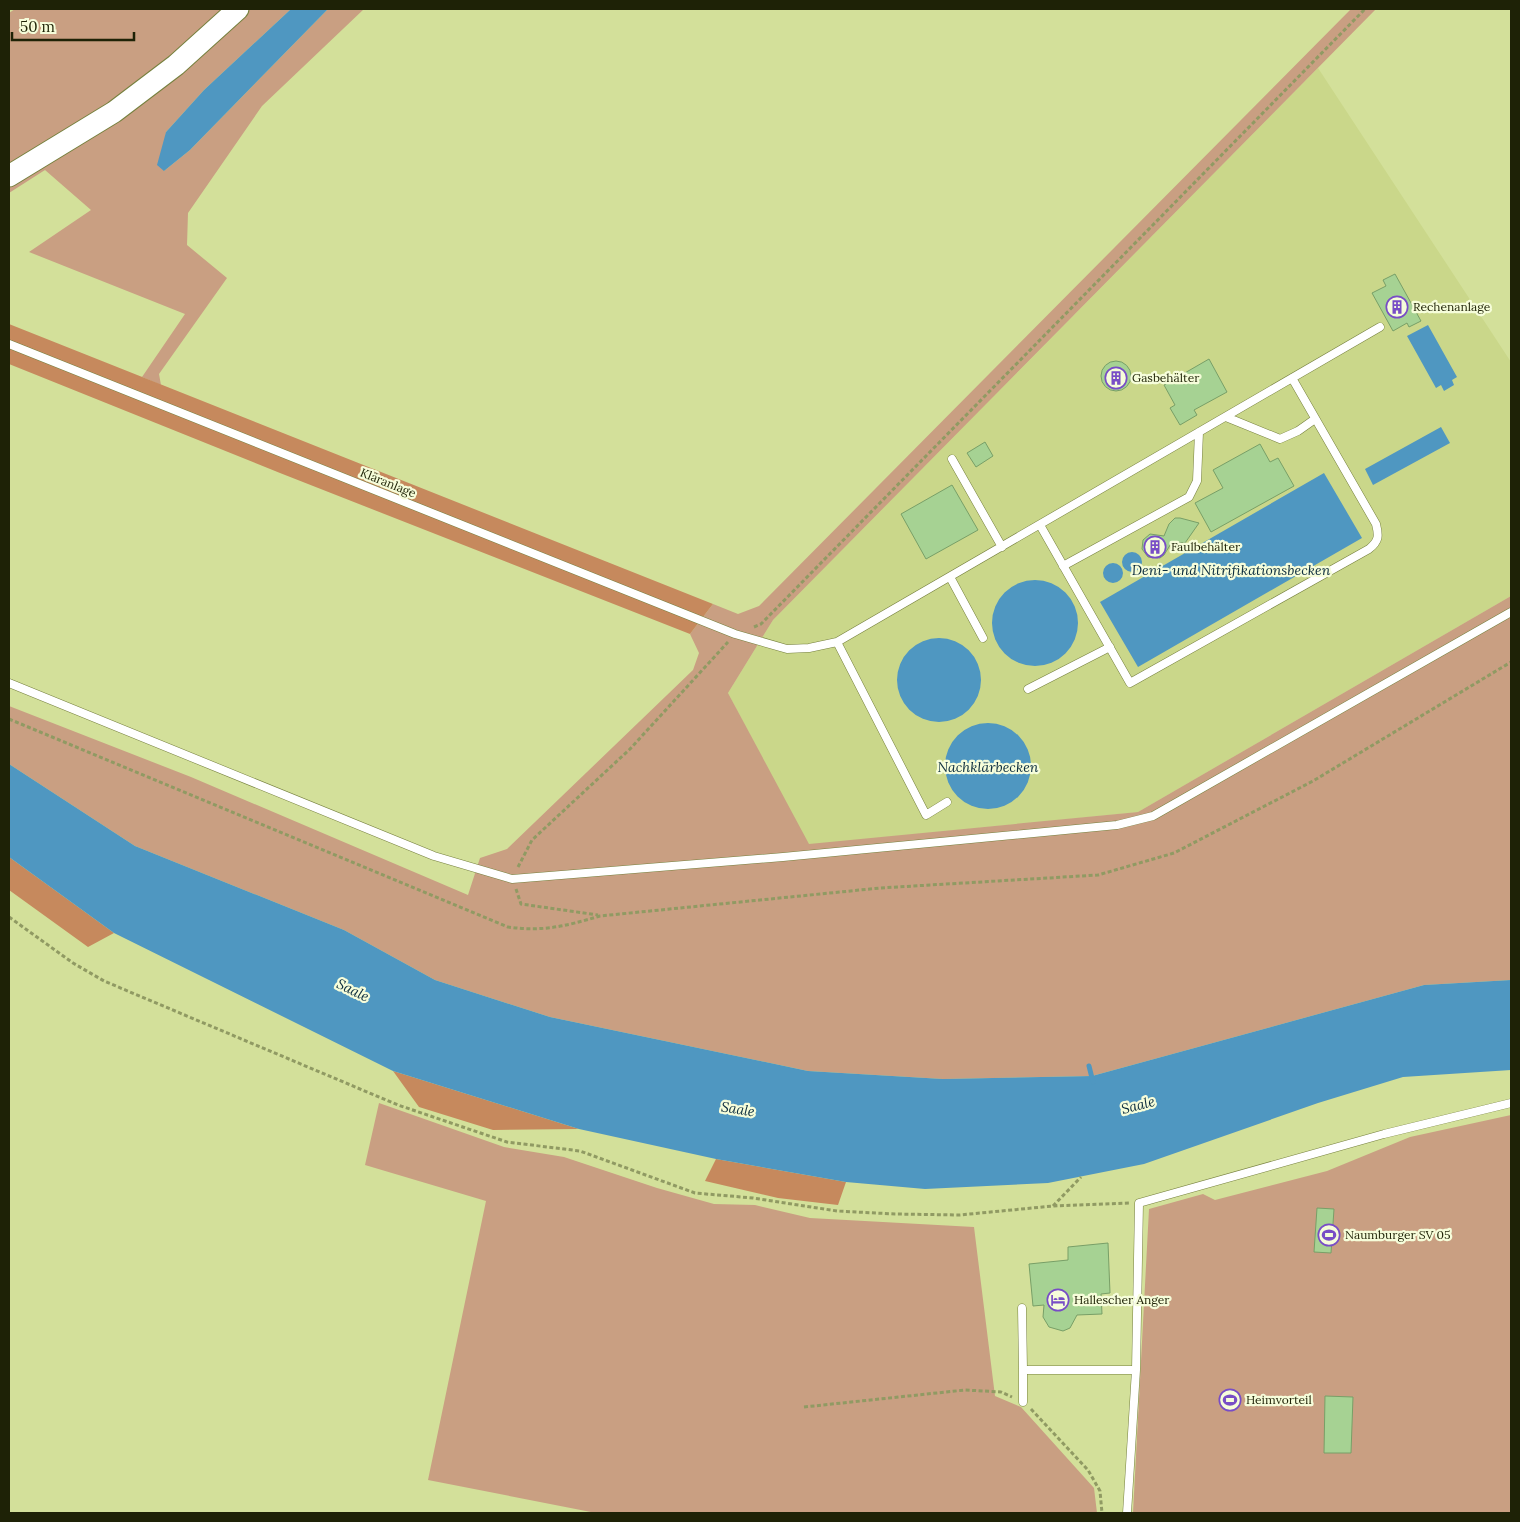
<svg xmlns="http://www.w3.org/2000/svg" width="1520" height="1522" viewBox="0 0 1520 1522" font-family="Lora,serif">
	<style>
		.built { fill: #cad78a }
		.green { fill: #c99f82 }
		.forest { fill: #c6895d }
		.water { fill: #4f97c1 }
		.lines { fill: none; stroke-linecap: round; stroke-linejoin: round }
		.stream { stroke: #4f97c1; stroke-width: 5 }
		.building { fill: #a6d293; stroke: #789f67 }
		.lane-casing { stroke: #76803e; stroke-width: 9 }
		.secondary-casing { stroke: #76803e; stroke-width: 23 }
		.path { stroke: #909a63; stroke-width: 3; stroke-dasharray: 4 2.5; stroke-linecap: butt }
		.lane { stroke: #fff; stroke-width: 8 }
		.secondary { stroke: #fff; stroke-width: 21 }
		.labels { text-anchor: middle; stroke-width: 4.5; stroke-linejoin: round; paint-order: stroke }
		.poi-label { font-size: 12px; fill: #1e2206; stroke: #f6fdda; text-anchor: start }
		.street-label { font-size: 12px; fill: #1e2206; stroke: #f6fdda }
		.water-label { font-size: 14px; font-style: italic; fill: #0b2c3e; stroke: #f6fdda }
	</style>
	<rect width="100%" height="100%" fill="#d3e09a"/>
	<path class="built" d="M1318 68 1511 362V596L1138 812 808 845 728 693 773 620Z"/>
	<path class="green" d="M15 9H291L204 90 166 132 164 171 190 150 328 9H364L262 106 188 213 187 245 227 278 159 374 161 385 142 377 185 314 29 252 91 210 45 170 9 193V13Z
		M1351 9H1376L773 620 728 693 809 844 1138 812 1511 596V980L1424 985 1092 1076 943 1079 808 1071 550 1017 435 980 344 930 135 846 9 764V706L191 777 468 895 480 858 507 849 693 670 699 653 690 634 713 604 738 614 759 606Z
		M379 1103 504 1147 564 1157 657 1188 714 1204 755 1205 810 1218 974 1227 995 1396 1021 1407 1094 1488 1097 1513H596L428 1480 486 1201 365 1165Z
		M1511 1115V1513H1133L1149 1209 1203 1194 1215 1200 1327 1171 1410 1137Z"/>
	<path class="forest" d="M9 324 713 604 690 634 280 473 9 364Z
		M9 857 114 933 88 947 9 890Z
		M393 1071 579 1129 493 1130 419 1107Z
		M716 1159 846 1182 838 1205 778 1198 705 1181Z"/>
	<path class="water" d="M291 9H328L190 150 164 171 157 165 166 132 204 90Z
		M1428 325 1457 377 1452 380 1454 385 1444 391 1441 385 1436 388 1407 336Z
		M1441 427 1450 443 1373 485 1365 469Z
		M1324 473 1362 538 1138 667 1100 602Z
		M1122 562a10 10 0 1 1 20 0a10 10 0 1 1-20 0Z
		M1103 573a10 10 0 1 1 20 0a10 10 0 1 1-20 0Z
		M992 623a43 43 0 1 1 86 0a43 43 0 1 1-86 0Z
		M897 680a42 42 0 1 1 84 0a42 42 0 1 1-84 0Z
		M945 766a43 43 0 1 1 86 0a43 43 0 1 1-86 0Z
		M9 764 135 846 344 930 435 980 550 1017 808 1071 943 1079 1092 1076 1424 985 1511 980V1070L1403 1077 1318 1103 1144 1164 1048 1183 925 1189 846 1182 716 1159 579 1129 393 1071 114 933 9 857Z"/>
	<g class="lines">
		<path class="stream" d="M1089 1066 1093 1082"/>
	</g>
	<path class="building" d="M1395 274 1421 321 1409 327 1407 323 1393 331 1372 293 1386 286 1383 280Z
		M1209 359 1227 392 1194 410 1197 415 1180 425 1170 408 1175 405 1164 385Z
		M1101 376a15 15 0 1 1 30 0a15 15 0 1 1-30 0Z
		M985 442 993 456 976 467 967 453Z
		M1260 444 1270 462 1278 458 1294 486 1211 532 1195 503 1223 488 1213 470Z
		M952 485 978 530 926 559 901 514Z
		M1175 518H1180L1199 523 1185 543 1172 542 1164 555 1160 558 1148 557 1142 549 1143 540 1150 534 1164 536 1169 524Z
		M1317 1208 1334 1209 1331 1253 1314 1252Z
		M1108 1243 1110 1293 1101 1294 1102 1314 1077 1315 1070 1328 1063 1331 1049 1327 1043 1317 1044 1305 1033 1306 1029 1264 1068 1260V1247Z
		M1325 1396 1353 1397 1351 1453H1324Z"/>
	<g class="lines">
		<g class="lane-casing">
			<path id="lane" d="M9 344 735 634 787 649 809 648 837 642 1380 327
				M1226 417 1280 439 1298 431 1315 419
				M952 459 1002 547
				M1040 525 1130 683 1369 549C1379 541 1379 536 1376 524L1292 378
				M1063 566 1189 497 1197 481 1199 432
				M950 577 983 638
				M837 642 926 815 947 802
				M9 683 434 856 512 879 783 857 1117 825 1153 816 1511 612
				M1028 689 1110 647
				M1022 1308 1023 1370
				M1023 1402V1370H1136
				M1127 1513 1136 1370 1139 1203 1384 1134 1511 1103"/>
		</g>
		<g class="secondary-casing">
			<path id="secondary" d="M9 176 114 112 176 65 238 9"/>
		</g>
		<path class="path" d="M754 627 761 624 1365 9
			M9 719 508 927C543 932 566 926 600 916L880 888 1098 875 1174 853 1313 781 1511 662
			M518 867 532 840 630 749 728 642
			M516 889 521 904 598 915
			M9 917 73 963 104 981 398 1105 507 1142 580 1151 695 1193 753 1198 837 1211 895 1214 960 1215 1053 1206 1129 1203
			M1053 1206 1081 1177
			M804 1407 965 1390 1001 1392 1012 1397
			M1031 1409 1088 1470 1100 1491 1102 1513"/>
		<use href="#lane" class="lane"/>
		<use href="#secondary" class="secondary"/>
	</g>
	<defs>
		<g id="building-ring" transform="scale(1.125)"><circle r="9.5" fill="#f6fdda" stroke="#784dc6" stroke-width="1.5"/><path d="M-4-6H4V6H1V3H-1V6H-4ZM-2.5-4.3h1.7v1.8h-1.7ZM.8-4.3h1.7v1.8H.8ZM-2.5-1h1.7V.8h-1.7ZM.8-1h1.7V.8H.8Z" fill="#784dc6"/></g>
		<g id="stadium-ring" transform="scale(1.125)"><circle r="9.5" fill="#f6fdda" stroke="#784dc6" stroke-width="1.5"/><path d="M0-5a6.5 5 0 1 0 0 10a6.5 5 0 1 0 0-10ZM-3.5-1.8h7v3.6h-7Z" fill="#784dc6"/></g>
		<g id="hotel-ring" transform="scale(1.125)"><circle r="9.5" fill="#f6fdda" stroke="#784dc6" stroke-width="1.5"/><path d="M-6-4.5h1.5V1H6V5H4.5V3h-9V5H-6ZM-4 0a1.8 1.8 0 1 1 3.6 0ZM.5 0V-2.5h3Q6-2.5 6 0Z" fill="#784dc6"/></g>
	</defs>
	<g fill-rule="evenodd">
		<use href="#building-ring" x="1397" y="307"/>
		<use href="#building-ring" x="1116" y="378"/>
		<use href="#building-ring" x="1155" y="547"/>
		<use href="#stadium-ring" x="1329" y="1235"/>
		<use href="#hotel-ring" x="1058" y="1300"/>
		<use href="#stadium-ring" x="1230" y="1400"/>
	</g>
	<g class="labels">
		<g class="poi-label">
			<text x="1413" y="311">Rechenanlage</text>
			<text x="1132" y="382">Gasbehälter</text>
			<text x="1171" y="551">Faulbehälter</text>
			<text x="1345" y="1239">Naumburger SV 05</text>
			<text x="1074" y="1304">Hallescher Anger</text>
			<text x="1246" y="1404">Heimvorteil</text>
		</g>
		<g class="street-label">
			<text transform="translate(388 483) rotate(22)" y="4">Kläranlage</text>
		</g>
		<g class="water-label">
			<text x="1231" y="575">Deni- und Nitrifikationsbecken</text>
			<text x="988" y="772">Nachklärbecken</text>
			<text transform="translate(353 990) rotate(26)" y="5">Saale</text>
			<text transform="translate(1138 1105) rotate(-14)" y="5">Saale</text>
			<text transform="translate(738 1109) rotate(9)" y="5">Saale</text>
		</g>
	</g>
	<rect width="1520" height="1522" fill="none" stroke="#1e2206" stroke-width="20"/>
	<path d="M12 32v8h122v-8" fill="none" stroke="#1e2206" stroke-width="2.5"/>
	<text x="20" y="32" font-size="15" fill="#1e2206" stroke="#f6fdda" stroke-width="4" paint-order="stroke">50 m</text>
</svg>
